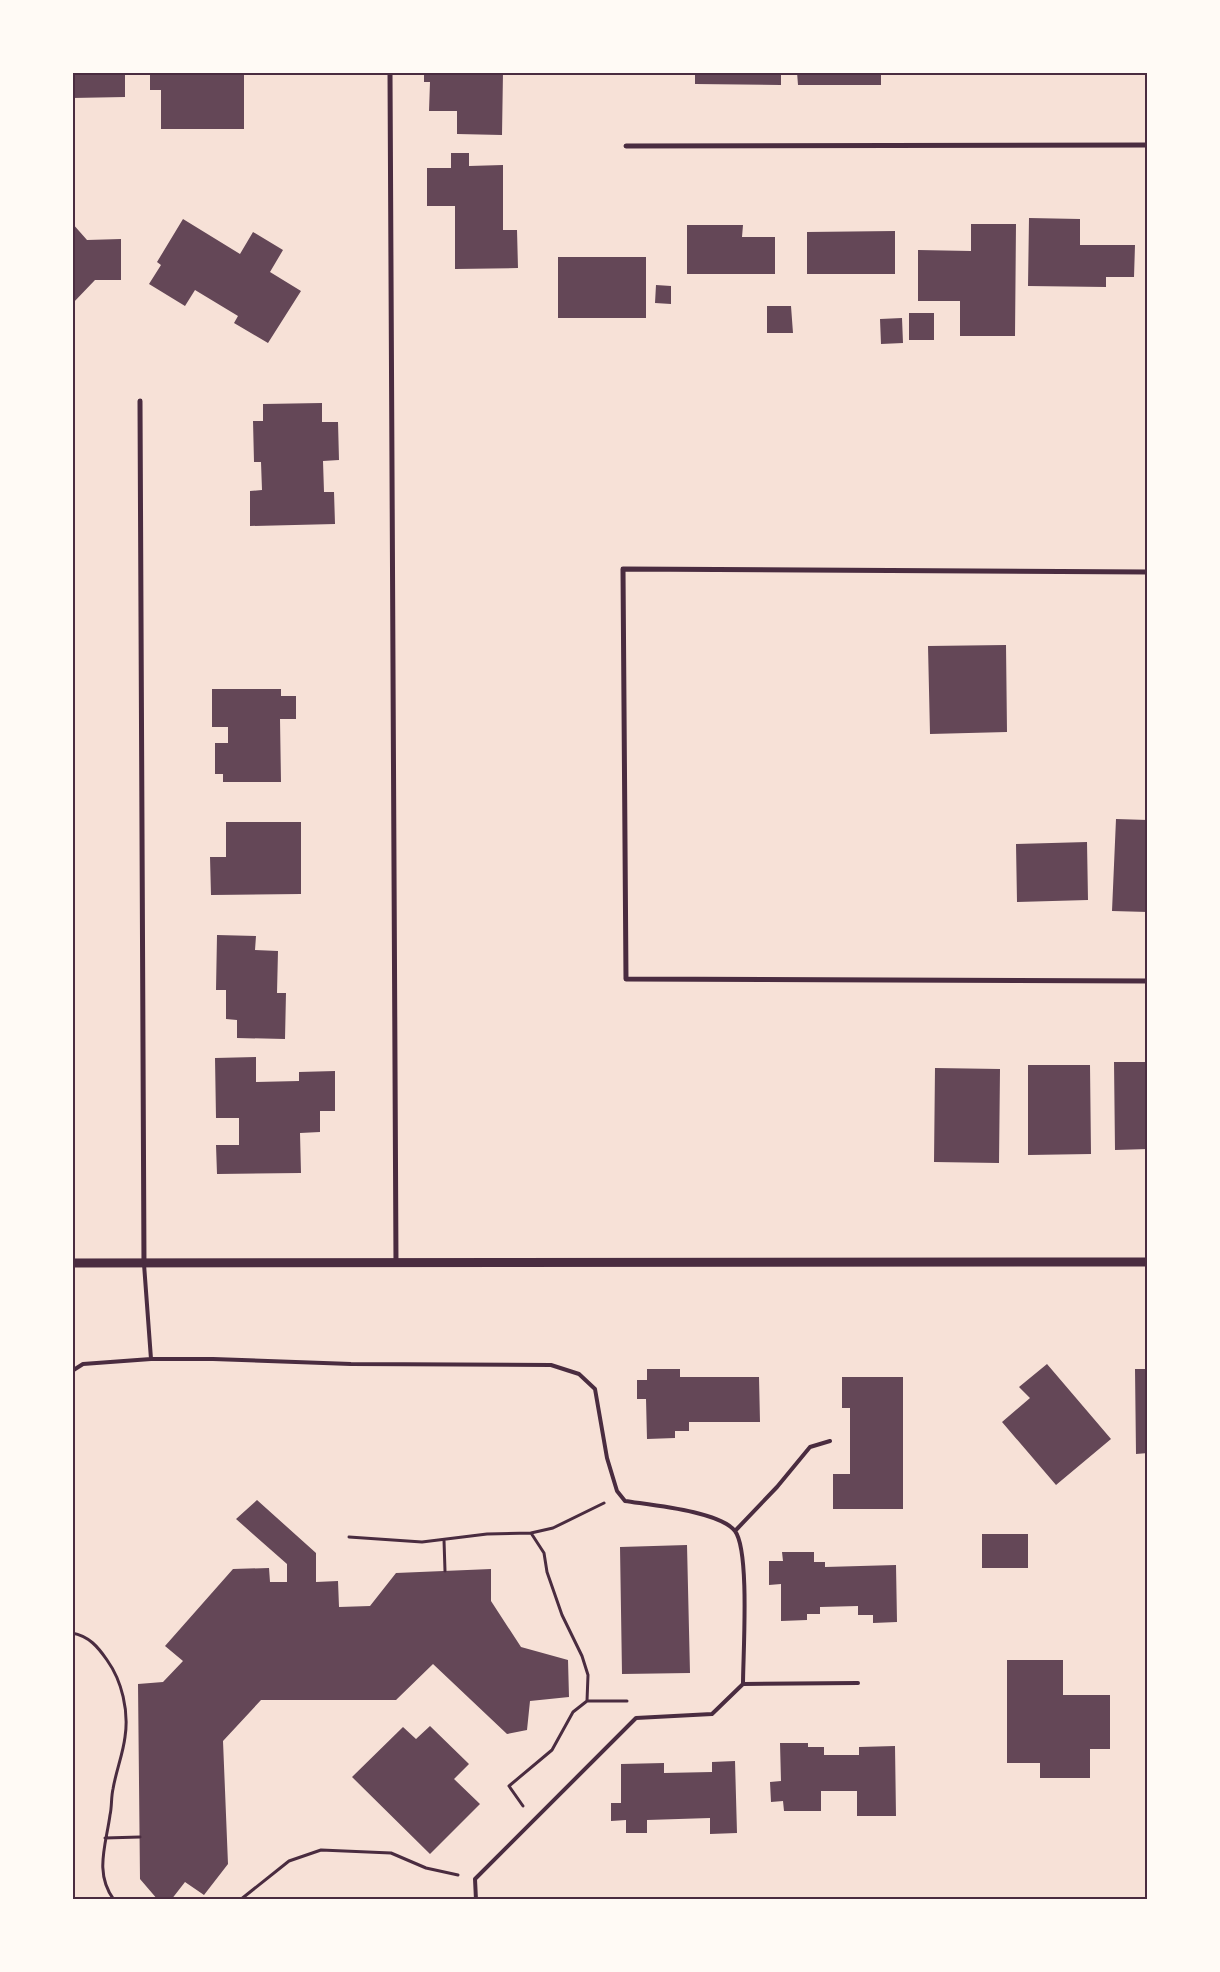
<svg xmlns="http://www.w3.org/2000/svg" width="1220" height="1972" viewBox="0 0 1220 1972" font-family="'Roboto Condensed',sans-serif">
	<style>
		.building { fill: #644757 }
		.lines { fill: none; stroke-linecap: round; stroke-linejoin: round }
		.path { stroke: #4a2c40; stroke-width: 3 }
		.service { stroke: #4a2c40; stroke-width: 4 }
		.minor { stroke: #4a2c40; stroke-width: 5 }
		.tertiary { stroke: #4a2c40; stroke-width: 9 }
		.neatline { fill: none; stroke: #4a2c40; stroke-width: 2 }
	</style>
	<rect width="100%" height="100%" fill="#f7e1d7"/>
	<path class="building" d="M72 72H125V97L72 98Z
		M150 72 244 74V129H161V90H150Z
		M424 72H503L502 135 457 134V111H429L430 82H424Z
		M695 72H781V85L695 84Z
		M797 72H881V85H798Z
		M932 72H1003L1004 74 932 75Z
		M451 153H469V166L503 165V230H517L518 268 455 269V206H427V168H451Z
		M1029 218 1080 219V245H1135L1134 277H1106V287L1028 286Z
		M183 219 240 254 253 232 283 250 270 272 301 291 268 343 234 323 238 316 195 290 185 306 149 284 161 265 157 262Z
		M72 223 87 240 121 239V280H95L72 304Z
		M971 224H1016L1015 336H960V301H918V250L971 251Z
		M687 225H743L742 237H775V274H687Z
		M895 231V274H807V232Z
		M558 257H646V318H558Z
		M656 285 671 286V304L655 303Z
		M767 306H791L793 333H767Z
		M909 313H934V340H909Z
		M902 318 903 343 881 344 880 319Z
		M322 403V422H338L339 460 323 461 324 492H334L335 524 250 526V491L262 490 261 462H254L253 421H263V404Z
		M1006 645 1007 732 930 734 928 646Z
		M212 689H281V696H296V719H280L281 782H223V774H215V743H228V727H212Z
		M1116 819 1148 820V912L1112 911Z
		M226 822H301V894L211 895 210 857H226Z
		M1087 842 1088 900 1017 902 1016 844Z
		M217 935 256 936 255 950 278 951 277 993H286L285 1039 237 1038V1020L226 1019V990H216Z
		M256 1057V1082L299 1081V1072L335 1071V1111H320V1132L300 1133 301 1173 217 1174 216 1145H239V1118H216L215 1058Z
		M1114 1062H1148V1149L1115 1150Z
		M1028 1065H1090L1091 1154 1028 1155Z
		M935 1068 1000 1069 999 1163 934 1162Z
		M1047 1364 1111 1439 1056 1485 1002 1422 1030 1398 1019 1387Z
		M647 1369H680V1377H759L760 1422H689V1431H675V1438L647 1439 646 1399H637V1380H647Z
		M1135 1369H1148V1453L1136 1454Z
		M842 1377H903V1509H833V1474H850V1408H842Z
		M257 1500 316 1553V1582L338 1581 339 1607 370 1606 396 1573 491 1569V1601L521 1647 568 1660 569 1697 530 1701 527 1730 507 1734 433 1664 396 1700H261L223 1741 228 1864 204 1895 185 1882 171 1900H158L140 1879 138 1684 163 1682 183 1661 165 1646 233 1569 269 1568 270 1582H287V1564L236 1519Z
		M982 1534H1028V1568H982Z
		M687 1545 690 1673 622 1674 620 1547Z
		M782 1552H814V1562H825V1567L896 1565 897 1622 873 1623V1615H858V1606L820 1607V1614H807V1620L781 1621V1584L769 1585V1561H783Z
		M1007 1660H1063V1695H1110V1749H1090V1778H1040V1763H1007Z
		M430 1726 469 1764 454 1779 480 1804 430 1854 352 1777 403 1727 416 1739Z
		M780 1743H808V1747H824V1755H859V1747L895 1746 896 1816H857V1791H821V1811H784L783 1801 771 1802 770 1782 781 1781Z
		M735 1761 737 1833 710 1834V1818L647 1820V1833H626V1820L611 1821V1803H621V1764L664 1763V1773L712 1772V1762Z"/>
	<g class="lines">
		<path class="path" d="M531 1533 553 1528 604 1503
			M349 1537 422 1542 487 1534 531 1533 544 1553 547 1572 562 1615 582 1656 588 1675 587 1701
			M444 1540 445 1571
			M72 1633C89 1636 98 1647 107 1660 122 1681 129 1711 125 1737 123 1754 116 1771 113 1789 111 1797 112 1807 110 1815 106 1845 94 1873 114 1900
			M523 1806 509 1786 552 1750 573 1712 587 1701H627
			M105 1838 140 1837
			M240 1900 289 1861 321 1850 391 1853 426 1868 458 1875"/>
		<path class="service" d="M144 1264 151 1359
			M72 1371 83 1364 151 1359H213L351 1364 551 1365 579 1374 595 1389 607 1458 617 1491 625 1501C650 1505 719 1511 735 1531 750 1551 743 1655 743 1684
			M735 1531 777 1487 810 1447 830 1441
			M476 1900 475 1879 636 1718 712 1714 743 1684 858 1683"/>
		<path class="minor" d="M390 72 396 1263
			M626 146 1148 145
			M140 401 144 1264
			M1148 572 623 569 626 979 1148 981"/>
		<path class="tertiary" d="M72 1263 1148 1262"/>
	</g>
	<rect width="1220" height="1972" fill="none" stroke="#fffaf5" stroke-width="148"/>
	<rect x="74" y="74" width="1072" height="1824" class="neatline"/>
</svg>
